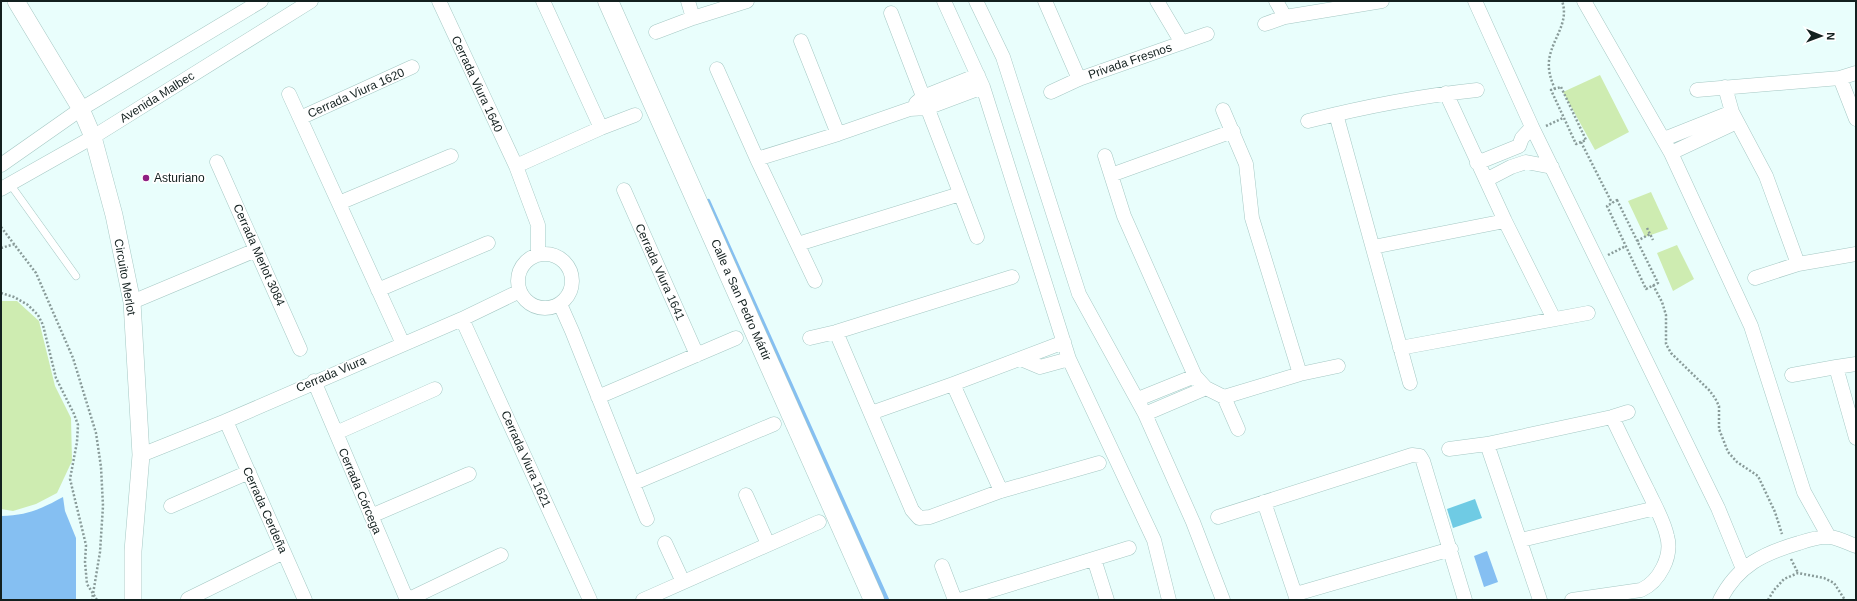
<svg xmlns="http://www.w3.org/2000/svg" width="1857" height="601" viewBox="0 0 1857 601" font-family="Arial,sans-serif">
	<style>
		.green { fill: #ceecb1 }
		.water { fill: #85bff2 }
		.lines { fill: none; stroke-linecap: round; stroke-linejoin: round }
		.stream { stroke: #85bff2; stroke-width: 4.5 }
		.building { fill: #6fcbe4 }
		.service-casing { stroke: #a5c8c4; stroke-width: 8 }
		.minor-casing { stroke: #a5c8c4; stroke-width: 15 }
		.tertiary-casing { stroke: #a5c8c4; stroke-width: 18 }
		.secondary-casing { stroke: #a5c8c4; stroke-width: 21 }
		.path { stroke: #899b99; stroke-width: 2.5; stroke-dasharray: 2 2; stroke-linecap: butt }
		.service { stroke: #fff; stroke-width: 7 }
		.minor { stroke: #fff; stroke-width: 14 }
		.tertiary { stroke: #fff; stroke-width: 17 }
		.secondary { stroke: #fff; stroke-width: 20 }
		.poi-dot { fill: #8f2082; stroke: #fff; stroke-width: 1.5 }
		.labels { text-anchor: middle; stroke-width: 3.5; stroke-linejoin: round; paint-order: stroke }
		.street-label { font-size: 12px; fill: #13201f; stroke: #fff }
		.poi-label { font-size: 12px; fill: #13201f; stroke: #fff; text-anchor: start }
	</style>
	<rect width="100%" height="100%" fill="#e9fefc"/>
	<path class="green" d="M1600 75 1629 132 1595 150 1563 92Z
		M1651 192 1668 229 1645 237 1628 201Z
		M1677 245 1694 279 1673 291 1657 253Z
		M1 301H17L39 321 55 386 71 418 72 461 57 493 36 504 13 511 1 509Z"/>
	<path class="water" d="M63 497 65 511 76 538V600H1V516C28 515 39 510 63 497Z
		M1487 551 1498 582 1484 587 1474 556Z"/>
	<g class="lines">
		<path class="stream" d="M708 201 887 600"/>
	</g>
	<path class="building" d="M1475 499 1482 518 1453 528 1447 509Z"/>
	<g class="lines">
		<g class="service-casing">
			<path id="service" d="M10 184 76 276"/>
		</g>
		<g class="minor-casing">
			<path id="minor" d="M439 1 516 166 538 225V255
				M543 1 601 128
				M688 1 693 18
				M944 1 983 87 1069 359 1154 540 1169 600
				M976 1 1003 57 1079 294 1145 414 1193 522 1223 600
				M1045 1 1079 79
				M1157 1 1182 43
				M1276 1 1285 17
				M1475 1 1532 127 1718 508 1743 569
				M1584 1 1671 153 1751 326 1804 492 1829 537
				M891 13 977 237
				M1265 24 1285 17 1382 1
				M656 32 693 18 747 1
				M801 41 838 134
				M717 69 757 159 815 281
				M1840 78 1856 119
				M1725 87 1732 112 1766 176 1798 264
				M1697 90 1840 78 1856 73
				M1051 92 1079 79 1207 34
				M1446 93 1505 221 1554 319
				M289 94 403 344
				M916 103 923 97 978 75
				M1223 110 1246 164 1252 218 1300 374
				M1336 114 1410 383
				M300 118 412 67
				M1308 121C1363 107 1420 96 1477 90
				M1664 139 1732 112
				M1671 153 1737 122
				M1105 156 1124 216 1195 376 1206 388 1224 397 1300 374 1338 366
				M757 159 838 134 910 109 927 108 983 87
				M217 162 300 349
				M1477 163 1519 146 1522 138 1532 127
				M1 165 81 109 261 1
				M516 166 601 128 635 115
				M1111 175 1233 131
				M1486 180 1511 167 1526 162 1552 167
				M1 189 93 137 311 1
				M624 190 697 355
				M339 203 451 156
				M798 244 960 194
				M1373 247 1505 221
				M518 281a27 27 0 1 1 54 0a27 27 0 1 1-54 0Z
				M1755 278 1798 264 1856 254
				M378 290 488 243
				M132 302 256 250
				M560 304 572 331 647 519
				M462 319 590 600
				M836 332 912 510 919 518 930 517 1001 491 1099 463
				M810 338 836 332 1012 277
				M1400 348 1588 313
				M1021 359 1040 367 1069 359
				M1856 364 1836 367 1856 438
				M1792 375 1836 367
				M314 381 407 600
				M953 384 1001 491
				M598 397 736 338
				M1224 397 1238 429
				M1138 399 1195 376
				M871 413 953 384 1064 342
				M1145 414 1206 388
				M226 421 305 600
				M336 433 435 389
				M1487 444 1540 600
				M1449 449 1487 444 1612 417 1628 412
				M141 455 226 421 462 319 520 291
				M634 483 774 424
				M746 495 768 544
				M1264 502 1297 600
				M171 506 249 472
				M371 516 469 474
				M1218 517 1412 455 1420 456 1423 461 1465 600
				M1521 540 1656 508
				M665 543 683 582
				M1094 559 1107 600
				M942 566 955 600
				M1296 594 1451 549
				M188 599 284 552
				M407 600 501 555
				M643 600 819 522
				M960 600 1129 548
				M1572 600 1641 590C1659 582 1673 556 1667 536 1664 521 1655 506 1648 491 1636 467 1624 442 1612 417
				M1720 600C1738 565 1764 553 1799 543 1808 540 1820 536 1830 537 1838 538 1848 543 1856 546"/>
		</g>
		<g class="tertiary-casing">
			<path id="tertiary" d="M16 1 81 109 93 137 114 215 132 302 141 455 133 551V600"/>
		</g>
		<g class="secondary-casing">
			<path id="secondary" d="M608 1 874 600"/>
		</g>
		<path class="path" d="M1561 87 1586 140 1576 144 1551 90Z
			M1555 89C1551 80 1548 71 1549 61 1551 40 1570 23 1562 1
			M1546 126 1563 118
			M1581 142 1612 203
			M1617 200 1658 283 1646 289 1607 206Z
			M1 227 36 273 73 358 96 433 101 467 103 506 100 552 92 600
			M1647 228 1653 240
			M1637 241 1650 234
			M1 248 15 244
			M1608 255 1626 246
			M1653 285 1662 302 1666 315V344L1671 353 1709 390 1715 398 1719 406V429L1728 452 1737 462 1758 476 1775 512 1782 534
			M1 293 14 297 28 305 38 315 43 325 56 378 74 414 78 425 77 442 70 479 86 545 85 562 87 584 97 600
			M1791 559 1798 573
			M1768 600 1774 590 1784 579 1798 573 1824 578 1834 583 1845 600"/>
		<use href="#service" class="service"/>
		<use href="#minor" class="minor"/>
		<use href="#tertiary" class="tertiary"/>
		<use href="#secondary" class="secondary"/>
	</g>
	<circle class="poi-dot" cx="146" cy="178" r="4"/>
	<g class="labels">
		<g class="street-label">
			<text transform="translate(1130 61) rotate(-19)" y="4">Privada Fresnos</text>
			<text transform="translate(477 84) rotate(65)" y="4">Cerrada Viura 1640</text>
			<text transform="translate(356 93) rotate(-24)" y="4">Cerrada Viura 1620</text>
			<text transform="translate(157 97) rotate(-32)" y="4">Avenida Malbec</text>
			<text transform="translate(259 255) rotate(66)" y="4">Cerrada Merlot 3084</text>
			<text transform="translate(660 272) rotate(66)" y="4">Cerrada Viura 1641</text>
			<text transform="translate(125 277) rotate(80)" y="4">Circuito Merlot</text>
			<text transform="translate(741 300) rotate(66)" y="4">Calle a San Pedro Mártir</text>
			<text transform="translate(331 374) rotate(-23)" y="4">Cerrada Viura</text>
			<text transform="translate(526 459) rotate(66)" y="4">Cerrada Viura 1621</text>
			<text transform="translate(360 491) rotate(67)" y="4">Cerrada Córcega</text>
			<text transform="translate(265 510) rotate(66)" y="4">Cerrada Cerdeña</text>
		</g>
		<g class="poi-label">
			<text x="154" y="182">Asturiano</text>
		</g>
	</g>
	<rect width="1857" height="601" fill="none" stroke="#13201f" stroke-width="4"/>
	<g transform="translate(1821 36) rotate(91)" stroke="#ffffff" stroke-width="3" paint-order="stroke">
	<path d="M0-3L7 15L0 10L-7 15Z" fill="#13201f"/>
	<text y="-6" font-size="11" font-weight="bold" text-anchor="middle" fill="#13201f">N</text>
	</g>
</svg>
